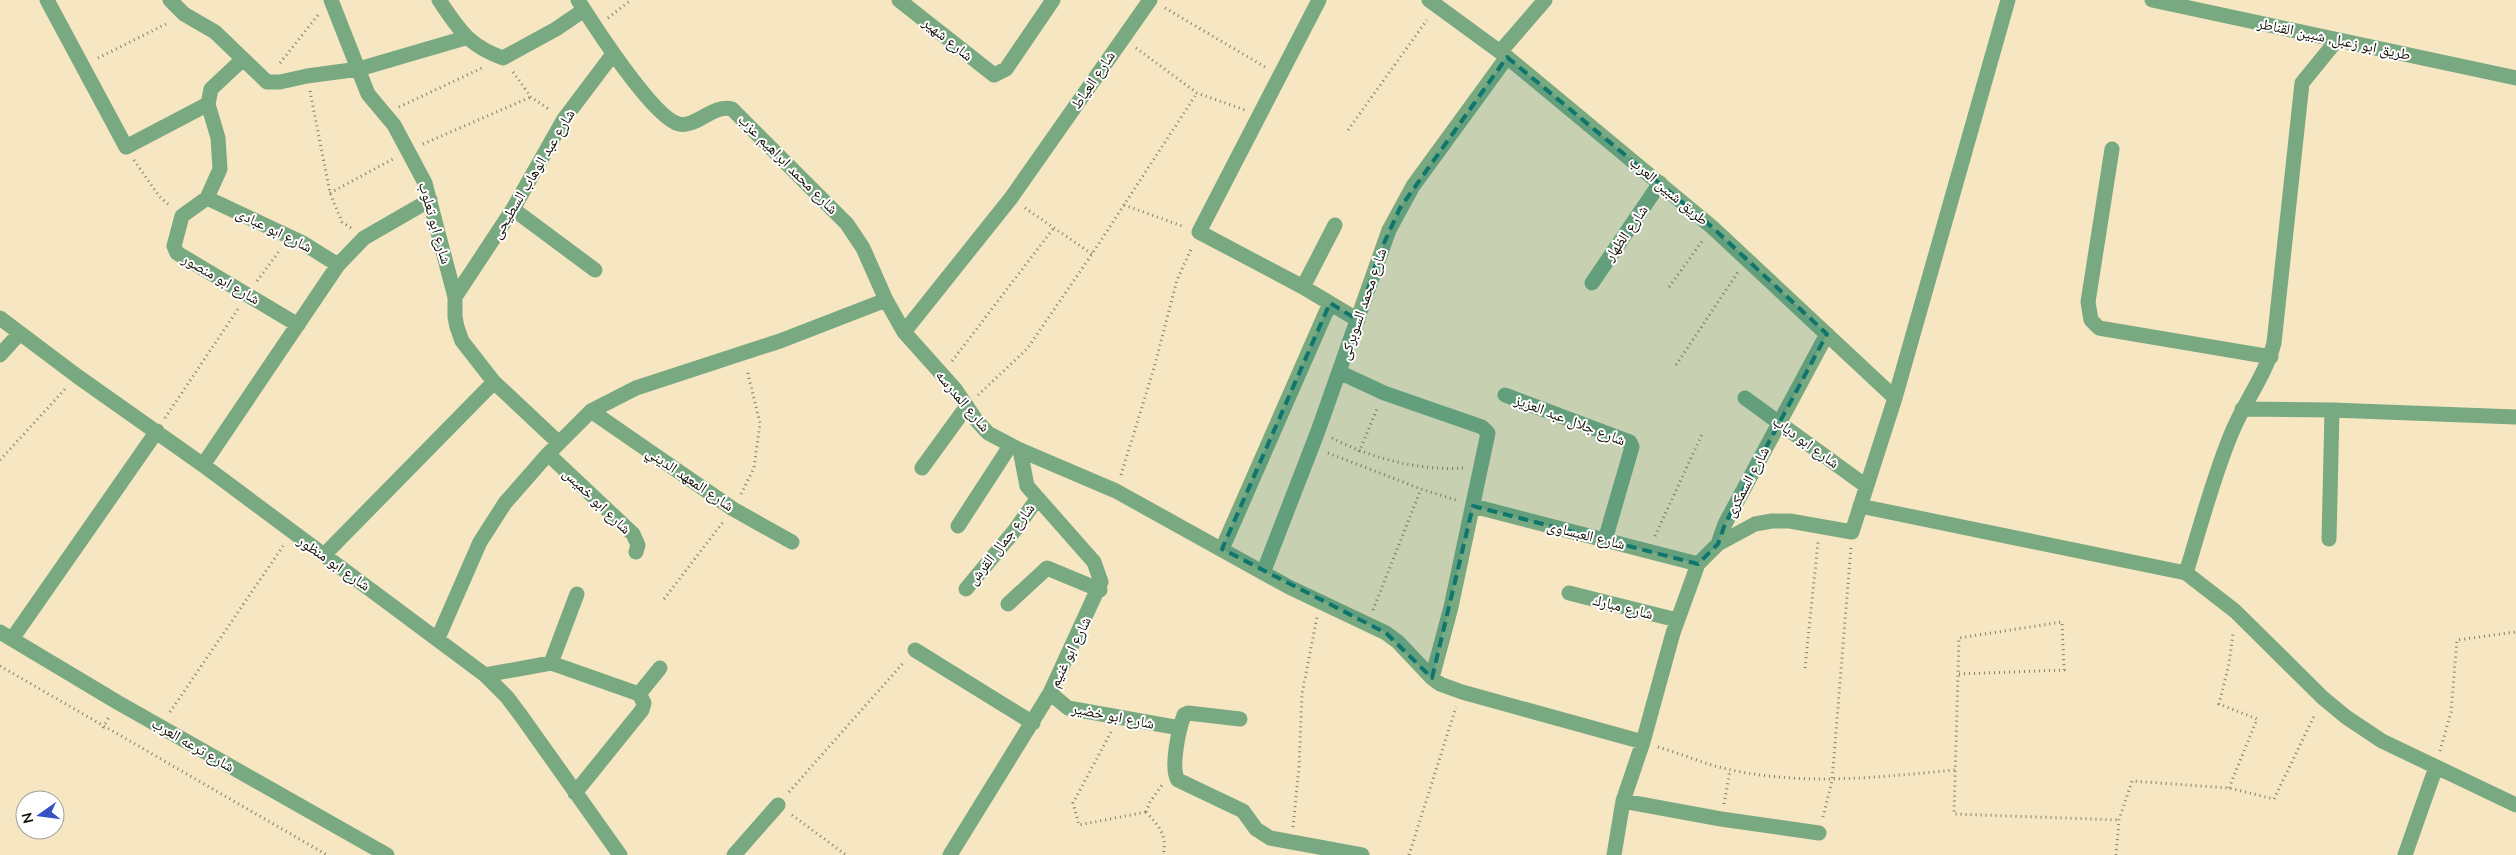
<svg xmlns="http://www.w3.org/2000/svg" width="2516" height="855" viewBox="0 0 2516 855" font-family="Mulish,'Noto Naskh Arabic',sans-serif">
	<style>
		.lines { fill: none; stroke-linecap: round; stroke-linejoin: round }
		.path { stroke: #877c64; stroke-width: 3; stroke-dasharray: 1 4; stroke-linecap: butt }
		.minor { stroke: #79a981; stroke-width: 15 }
		.marked { fill: #0f766e; fill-opacity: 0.2; stroke: #0f766e; stroke-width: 4; stroke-dasharray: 10 6; stroke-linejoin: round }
		.labels { text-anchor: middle; stroke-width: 4; stroke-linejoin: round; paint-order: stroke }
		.street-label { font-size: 15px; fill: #130e03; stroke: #fff }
	</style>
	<rect width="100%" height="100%" fill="#f6e7c2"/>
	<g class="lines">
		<path class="path" d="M1165 8 1265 67
			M608 18 631 0
			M1136 48 1197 93 1245 110
			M98 58 168 23
			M280 63 318 15
			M513 72 531 97 550 110
			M310 91 330 193 342 222 351 228
			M399 107 482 68
			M1348 130 1427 20
			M423 144 531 97
			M134 160 159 196 170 206
			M330 193 393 159
			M1124 205 1185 227
			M1025 208 1092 254
			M257 281 280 250
			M1669 287 1703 240
			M952 361 1053 229
			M1676 365 1738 272
			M978 395 1027 349 1092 254 1197 93
			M165 418 238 309
			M1332 438C1371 458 1419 471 1463 468
			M1359 452 1377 409
			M1328 453 1421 489 1456 500
			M0 460 66 388
			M1121 475 1154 368 1177 280 1192 247
			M741 494 754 468 760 423 747 370
			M1655 536 1703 432
			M664 599 723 522
			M1373 610 1421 489
			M0 666 327 855
			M1805 668 1818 542
			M1959 674 2064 670 2062 622 1959 638 1954 814 2119 820
			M170 712 283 546
			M103 728 109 717
			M1111 732 1073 803 1079 825 1146 812
			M1658 747C1682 754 1707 765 1731 770 1807 786 1879 777 1955 770
			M2440 751 2451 712 2457 640 2516 632
			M2229 788 2257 719 2219 704 2229 664 2233 634
			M789 792 904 662
			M1724 804 1730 770
			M1146 812 1150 802 1162 785
			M1146 812C1159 826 1168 836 1163 855
			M792 815 846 855
			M1823 817 1832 781 1851 547
			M1293 827 1299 767 1302 694 1317 617
			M1409 855 1456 707
			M2116 855 2119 820 2132 781 2229 788 2274 799 2315 714"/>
		<path class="minor" d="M47 0 126 147 208 104
			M170 0 184 14 215 32 267 82H280L307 76 359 69 465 38
			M331 0 368 94 394 125 425 183 455 297V317L457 327 462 341 494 382
			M439 0C459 29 467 45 503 58L556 29 584 10
			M578 0C593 24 654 119 679 124 696 128 713 104 732 109L847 224 863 248 886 300 904 332 955 389 976 420 988 433 1020 450 1116 491 1289 587 1386 633 1398 642 1432 678 1440 684 1462 692 1643 742
			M899 0 994 75 1006 69 1053 0
			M1319 0 1199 232 1303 287 1358 320
			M1429 0 1507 57 1712 227 1895 398
			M2152 0 2516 78
			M2337 40 2302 83 2274 343C2265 377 2242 405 2230 437 2212 481 2200 528 2186 573L2235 611 2323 698 2346 717 2382 741 2516 805
			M1500 52 1545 0
			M242 60 211 89 208 104 218 138 220 169 207 198 182 216 174 246 177 253 298 325
			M2112 149 2088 302 2091 320 2099 328 2271 357
			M207 198 303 243 338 265
			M513 209 595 270
			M1592 283 1660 183
			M1303 287 1335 225
			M455 297 513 209 564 119 613 54
			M0 318 77 376 203 465 485 675 507 697 522 717 620 855
			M904 332 1011 198 1150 0
			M0 355 20 333
			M1339 372 1384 393 1482 427 1488 433 1451 607 1432 678
			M1505 395 1630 442 1632 447 1605 540
			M1745 398 1866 486
			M2242 409 2332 410 2516 417
			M591 411 733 509 792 542
			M548 454 633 534 638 545 636 552
			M203 465 338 265 364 238 430 200
			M922 468 967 406
			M1473 506 1698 564
			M1860 506 2186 573
			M958 526 1010 446
			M2329 539 2332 410
			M1718 544 1725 524 1827 334
			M1222 549 1330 303
			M324 555 494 382 559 443
			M1263 573 1318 431 1389 230 1413 186 1507 57
			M966 589 1015 530 1037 499
			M1569 593 1677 620
			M1008 604 1047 568 1100 590
			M0 632 117 702 387 855
			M438 638 480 542 505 503 548 454 591 411 636 388 780 341 886 300
			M12 639 157 431
			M915 650 1033 723
			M551 663 577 594
			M485 675 551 663 639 694
			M1050 693 1068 708 1180 728
			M639 694 660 668
			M1240 719 1188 713 1184 715C1179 729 1170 768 1178 780L1243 811 1256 829 1270 838 1362 855
			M575 793 642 710 644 703 639 694
			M1623 801 1721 819 1819 833
			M734 855 778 805
			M950 855 1050 693 1101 582 1094 562 1027 486 1020 450
			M1614 855 1623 801 1643 742 1673 633 1698 564 1718 544 1755 524 1772 521H1790L1852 532 1895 398 2008 0
			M2405 855 2436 767"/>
	</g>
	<path class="marked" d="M1507 57 1712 227 1827 334 1725 524 1718 544 1698 564 1473 506 1432 678 1386 633 1222 549 1330 303 1358 320 1379 254 1400 208Z"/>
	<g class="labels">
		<g class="street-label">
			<text transform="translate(948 39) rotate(39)" y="5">شارع شهير</text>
			<text transform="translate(2334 39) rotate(12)" y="5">طريق ابو زعبل, شبين القناطر</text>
			<text transform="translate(1093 80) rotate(-56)" y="5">شارع العياط</text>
			<text transform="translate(788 164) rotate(45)" y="5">شارع محمد ابراهيم عزب</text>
			<text transform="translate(533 174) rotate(-59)" y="5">شارع عبد الوهاب السطيحى</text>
			<text transform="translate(1669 191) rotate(40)" y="5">طريق شبين العرب</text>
			<text transform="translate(435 223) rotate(74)" y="5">شارع ابو تعلوب</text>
			<text transform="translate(274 230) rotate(26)" y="5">شارع ابو عبادى</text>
			<text transform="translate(1626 233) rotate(-55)" y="5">شارع الظهار</text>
			<text transform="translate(221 279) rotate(30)" y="5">شارع ابو منصور</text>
			<text transform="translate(1363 304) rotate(-71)" y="5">شارع محمد السوبركى</text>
			<text transform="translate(963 401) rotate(50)" y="5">شارع المدرسه</text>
			<text transform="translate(1570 420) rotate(21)" y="5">شارع جلال عبد العزيز</text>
			<text transform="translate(1806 442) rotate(36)" y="5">شارع ابو دياب</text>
			<text transform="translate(690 479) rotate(34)" y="5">شارع المعهد الديني</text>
			<text transform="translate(1747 482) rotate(-62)" y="5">شارع السمكرى</text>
			<text transform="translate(597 501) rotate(44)" y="5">شارع ابو خميس</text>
			<text transform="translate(1586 535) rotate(14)" y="5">شارع العبساوى</text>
			<text transform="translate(1001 544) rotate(-52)" y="5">شارع جمال القرش</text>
			<text transform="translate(334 563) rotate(35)" y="5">شارع ابو منظور</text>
			<text transform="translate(1623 607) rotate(14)" y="5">شارع مبارك</text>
			<text transform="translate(1070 652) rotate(-64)" y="5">شارع ابو غنيم</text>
			<text transform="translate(1113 716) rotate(11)" y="5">شارع ابو خضير</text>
			<text transform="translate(193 745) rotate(30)" y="5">شارع ترعه العرب</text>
		</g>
	</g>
	<g transform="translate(40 815) rotate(256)"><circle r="24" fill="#ffffff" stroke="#a19f9a"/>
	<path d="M0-4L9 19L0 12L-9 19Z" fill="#3851c3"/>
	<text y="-8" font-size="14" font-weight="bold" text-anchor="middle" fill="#130e03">N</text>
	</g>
</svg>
